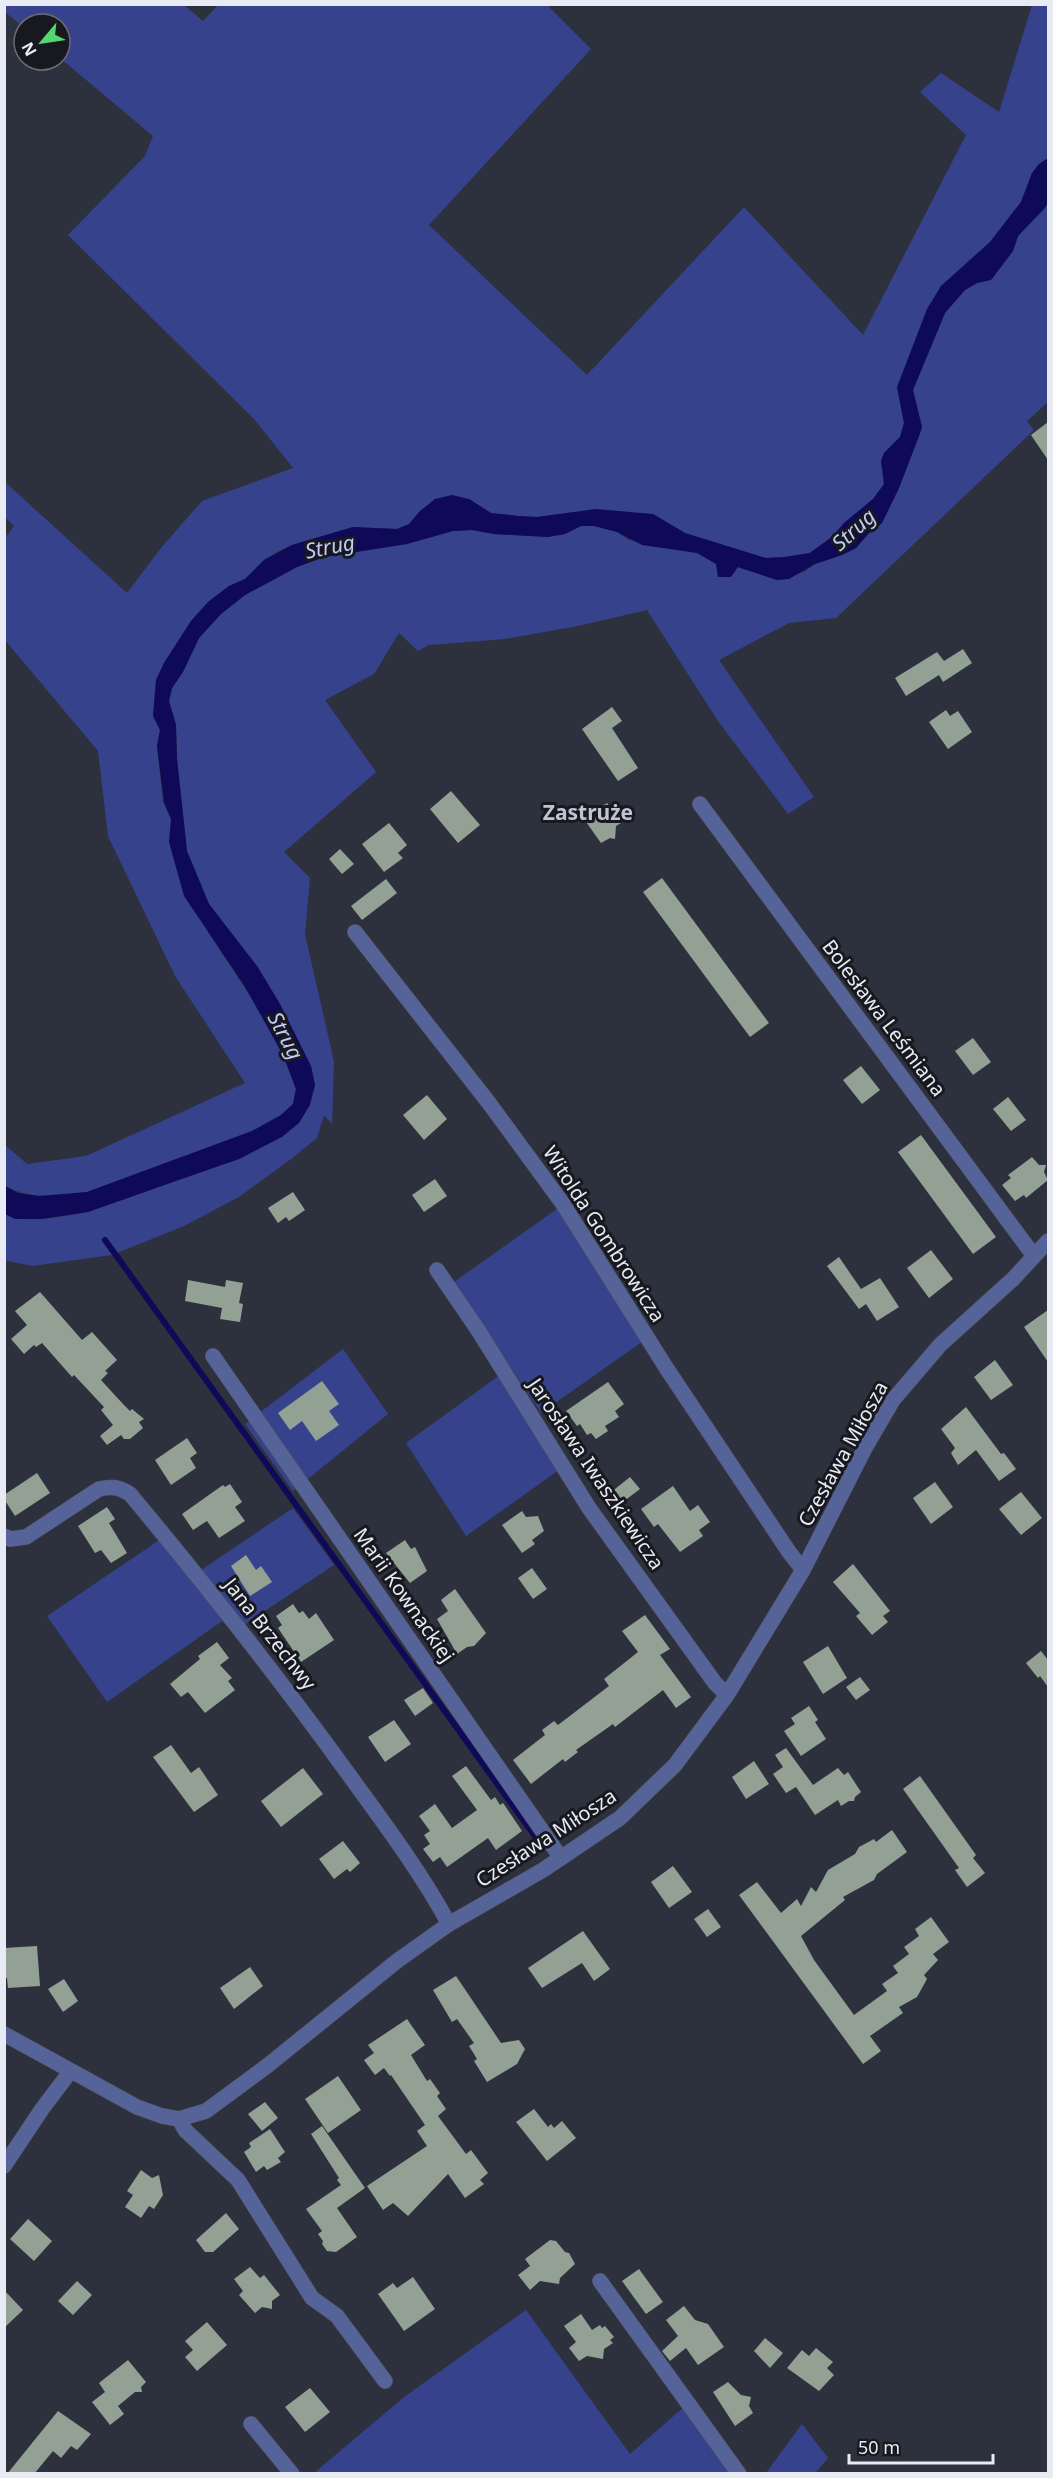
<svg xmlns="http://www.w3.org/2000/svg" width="1053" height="2478" viewBox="0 0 1053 2478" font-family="'Noto Sans',sans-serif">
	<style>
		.green { fill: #36438c }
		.water { fill: #0f0a58 }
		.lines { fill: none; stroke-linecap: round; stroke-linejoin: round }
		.stream { stroke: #0f0a58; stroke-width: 6 }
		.building { fill: #93a194 }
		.street-casing { stroke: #4b4f5a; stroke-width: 16 }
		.street { stroke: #566398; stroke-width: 15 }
		.labels { text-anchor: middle; stroke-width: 6; stroke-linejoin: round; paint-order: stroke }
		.street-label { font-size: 20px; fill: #e8ebf3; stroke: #17191f }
		.water-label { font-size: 21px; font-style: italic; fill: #c0ccf9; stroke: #17191f }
		.neighbourhood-label { font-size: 21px; font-weight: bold; fill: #bfc3d4; stroke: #17191f }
	</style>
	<rect width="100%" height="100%" fill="#2d313d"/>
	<path class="green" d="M219 4 547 5 591 49 429 225 587 375 744 207 863 335 966 135 920 92 941 73 999 112 1032 5H1048V158L1039 164 1032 173 1021 202 990 242 941 286 897 387 904 423 900 437 884 453 881 461 884 484 873 499 844 523 834 536 809 553 785 557 766 558 685 533 653 514 575 512 537 517 519 516 491 513 469 499 420 511 409 524 397 529 353 527 292 545 277 552 264 560 245 579 229 586 208 602 191 621 164 663 156 680 153 716 160 730 157 746 163 802 171 819V836L208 932 260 1011 283 1055 296 1089 293 1104 281 1115 252 1131 87 1192C58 1196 31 1200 5 1186V1145L27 1164 86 1156 245 1083 175 976 108 836 98 751 5 640V538L14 526 5 517V482L127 593 161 548 202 501 293 468 255 420 68 235 145 156 153 136 60 58V24H24V28L5 12 4 5H184L203 21Z
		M1048 203V402L1027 421 1034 430 836 618 789 623 719 660 814 797 788 814 718 721 647 610 578 626 505 639 429 645 418 651 399 633 374 674 325 700 376 772 284 852 310 878 305 934 334 1062 332 1124 324 1115 317 1138 291 1159 239 1197 184 1226 112 1255 32 1266 4 1260V1214C28 1225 63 1216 88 1212L239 1159 259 1148 315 1085 311 1066 280 1004 257 966 209 904 187 851 177 758 176 725 169 701 172 688 183 672 199 638 221 614 245 595 297 567 324 557 407 544 453 531 472 530 494 534 548 537 565 534 581 526H594L617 532 629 540 697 553 734 573 737 567 777 580 804 572 815 564 842 555 856 548 868 534 882 523 899 488 919 436 922 427 913 390 945 313 965 290 977 283 992 279 1013 251 1018 236Z
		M561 1206 646 1339 541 1413 454 1282Z
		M343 1349 388 1414 293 1491 245 1424Z
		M500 1375 559 1470 466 1536 406 1443Z
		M293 1508 334 1565 244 1625 201 1570Z
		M161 1539 225 1619 107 1702 47 1616Z
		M526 2310 630 2454 684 2407 732 2474H313L404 2397Z
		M802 2424 828 2458 815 2473H766Z"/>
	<path class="water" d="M1048 158V203L1045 208 1018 236 1013 251 991 280 977 283 965 290 945 313 913 390 922 427 919 436 899 488 882 523 868 534 856 548 842 555 815 564 789 579 777 580 738 567 731 577H718L716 564 697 553 642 545 617 532 594 526H581L565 534 548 537 494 534 472 530 453 531 407 544 324 557 297 567 245 595 221 614 199 638 183 672 172 688 169 701 176 725 177 759 187 851 209 904 257 966 280 1004 311 1066 315 1085 310 1105 299 1123 282 1137 239 1159 187 1177 88 1212 41 1219H15L5 1214V1186L18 1193 39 1196 87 1192 252 1131 281 1115 293 1104 296 1089 283 1055 244 985 184 896 169 842 171 819 164 802 157 746 160 730 153 716 156 680 164 663 191 621 208 602 229 586 245 579 264 560 292 545 353 527 397 529 409 524 420 511 435 499 452 495 469 499 491 513 519 516 537 517 596 509 653 514 685 533 766 558 785 557 810 553 833 536 844 523 873 499 884 484 881 461 884 453 900 437 904 423 897 387 927 309 941 286 990 242 1021 202 1032 173 1039 164Z"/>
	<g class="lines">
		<path class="stream" d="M105 1240 542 1846"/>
	</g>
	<path class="building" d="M1048 422V460L1031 435Z
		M963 649 972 663 943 682 939 675 906 696 895 678 937 652 944 661Z
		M612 707 622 721 612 728 638 768 618 781 582 729Z
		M946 710 950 716 958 711 972 732 948 749 929 722Z
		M451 791 480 825 458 843 430 809Z
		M607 803 621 823 616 826 615 839 610 838 601 843 584 819Z
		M389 823 407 845 398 853 403 858 384 872 362 844Z
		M340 849 354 864 342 874 329 859Z
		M662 878 769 1023 750 1037 643 892Z
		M386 879 397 893 362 920 351 906Z
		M973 1038 991 1062 973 1075 955 1051Z
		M861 1066 880 1090 862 1104 843 1080Z
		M427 1095 447 1119 424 1140 403 1115Z
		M1008 1097 1026 1120 1011 1131 993 1109Z
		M921 1135 996 1237 973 1254 898 1152Z
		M1032 1157 1039 1165H1046L1044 1172 1048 1180 1026 1198 1024 1195 1015 1201 1002 1185 1011 1178 1008 1175Z
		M435 1179 447 1196 424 1212 412 1195Z
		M293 1192 305 1210 289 1221 286 1217 278 1223 268 1208Z
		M931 1250 953 1279 929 1298 907 1268Z
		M839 1257 861 1289 880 1278 899 1307 877 1321 866 1304 859 1309 827 1266Z
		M188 1280 225 1287 226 1280 243 1283 239 1303 243 1304 240 1322 220 1319 222 1308 185 1301Z
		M40 1292 82 1340 92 1332 117 1360 105 1371 108 1373 101 1380 123 1404 130 1411 132 1409 144 1419 139 1422 143 1428 130 1439H124L121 1435 107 1445 100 1436 113 1425 101 1410 104 1407 74 1375 72 1377 42 1343 36 1347 34 1345 24 1354 11 1339 27 1325 15 1311Z
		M1048 1310V1362L1024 1327Z
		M995 1360 1013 1385 991 1400 974 1377Z
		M322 1381 339 1404 329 1411 339 1425 316 1441 302 1421 290 1430 278 1413Z
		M608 1382 624 1404 615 1411 619 1417 605 1426 608 1431 596 1439 591 1433 587 1435 580 1424 577 1426 566 1411Z
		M966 1407 1001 1454 1004 1453 1016 1469 999 1481 976 1450 958 1465 951 1453 955 1448 941 1429Z
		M187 1438 197 1453 190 1458 196 1468 171 1485 155 1460Z
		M37 1473 50 1493 15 1516 4 1499V1495Z
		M630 1477 640 1489 620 1504 610 1493Z
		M935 1482 953 1507 931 1524 913 1498Z
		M230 1484 242 1502 235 1507 245 1521 219 1538 207 1521 193 1530 182 1514 223 1485 225 1487Z
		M673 1486 690 1511 698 1505 710 1522 699 1530 703 1536 680 1552 658 1524 654 1527 641 1509Z
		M1021 1492 1042 1518 1021 1535 999 1509Z
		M107 1507 115 1519 109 1523 127 1553 111 1563 101 1550 95 1553 78 1526Z
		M522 1511 526 1517 538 1516 544 1531 532 1540 535 1544 522 1553 502 1525Z
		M405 1540 411 1549 415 1547 427 1571 410 1583 386 1553Z
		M246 1555 256 1570 261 1566 272 1582 250 1596 231 1566Z
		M853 1564 890 1611 883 1616 888 1622 872 1635 856 1616 860 1613 833 1582Z
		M532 1568 547 1589 533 1599 518 1578Z
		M455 1589 486 1633 474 1646 467 1647 457 1654 437 1619 448 1611 441 1600Z
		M293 1604 299 1613 303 1611 309 1619 316 1613 334 1640 301 1662 278 1628 282 1625 276 1616Z
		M645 1615 670 1649 660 1655 691 1697 676 1708 663 1690 615 1727 613 1724 576 1750 578 1752 565 1762 563 1759 531 1784 513 1760 545 1735 542 1730 554 1721 558 1725 609 1686 604 1679 638 1652 622 1631Z
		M217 1642 229 1658 220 1665 232 1678 228 1681 235 1690 205 1713 188 1692 181 1697 170 1684 200 1659 198 1656Z
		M828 1646 847 1678 823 1694 803 1662Z
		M1041 1651 1048 1660V1687L1040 1676 1038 1678 1026 1663Z
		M860 1677 870 1690 856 1700 846 1687Z
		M423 1688 433 1703 415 1716 404 1700Z
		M809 1706 818 1720 815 1722 826 1739 801 1756 784 1731 795 1724 791 1718Z
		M394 1720 411 1744 385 1762 368 1737Z
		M171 1745 191 1773 199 1767 218 1795 194 1812 153 1757Z
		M786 1748 813 1785 838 1768 844 1775 848 1772 861 1792 855 1797 854 1801H849L841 1806 838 1800 815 1815 796 1787 786 1793 773 1774 783 1767 775 1755Z
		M754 1761 769 1784 746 1799 732 1777Z
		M466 1766 491 1800 495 1797 500 1805 503 1803 522 1831 496 1850 488 1838 447 1867 440 1857 433 1862 423 1849 430 1844 424 1835 430 1831 419 1816 435 1804 452 1828 477 1810 452 1776Z
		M303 1768 323 1794 281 1827 261 1801Z
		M920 1776 976 1855 973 1858 985 1873 967 1887 955 1870 959 1868 903 1789Z
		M892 1830 907 1852 877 1874 874 1880 843 1897 845 1900 801 1936 814 1960 854 2015 887 1991 882 1984 898 1973 893 1966 909 1954 904 1947 919 1936 915 1929 931 1917 949 1942 933 1954 938 1960 924 1975 927 1979 917 1997 899 2007 903 2013 870 2036 881 2051 863 2064 739 1895 757 1882 781 1913 797 1899 801 1906 811 1887 816 1892 828 1870 855 1854 859 1847 874 1839 876 1842Z
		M343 1841 360 1863 350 1872 347 1869 334 1879 319 1859Z
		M673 1866 692 1892 669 1908 651 1882Z
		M708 1909 721 1927 707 1937 694 1919Z
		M583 1931 610 1969 594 1981 582 1963 542 1988 528 1968Z
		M37 1946 40 1986 8 1988 7 1978H4V1948Z
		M250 1967 263 1986 234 2009 220 1988Z
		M456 1976 501 2043 519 2040 525 2049 517 2064 487 2082 474 2061 477 2059 469 2046 474 2043 457 2019 452 2022 433 1990Z
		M64 1979 78 2001 63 2012 48 1989Z
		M407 2019 425 2045 411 2055 427 2081 430 2079 440 2093 437 2096 446 2109 438 2116 466 2154 471 2150 488 2173 480 2180 484 2184 465 2198 448 2174 408 2216 393 2203 383 2210 367 2186 427 2146 417 2131 425 2125 391 2075 390 2076 384 2068 375 2075 364 2060 374 2053 368 2045Z
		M338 2076 361 2110 328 2133 305 2099Z
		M265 2102 278 2118 262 2131 248 2114Z
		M534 2109 548 2127 551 2124 554 2128 562 2121 576 2138 547 2161 516 2122Z
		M322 2126 365 2188 337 2208 357 2237 336 2252 327 2251 322 2244 323 2241 318 2234 322 2231 306 2209 341 2185 337 2180 339 2178 311 2134Z
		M270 2129 285 2152 278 2158 281 2162 267 2170 264 2166 256 2172 244 2152 251 2147 249 2143Z
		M141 2170 152 2178 159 2175 163 2195 154 2209 149 2206 141 2218 125 2207 133 2195 127 2191Z
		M226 2213 239 2229 213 2252H205L196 2240Z
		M28 2219 52 2241 34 2261 10 2239Z
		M550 2240 556 2241 565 2252 569 2253 575 2264 560 2278 559 2284 540 2281 530 2290 518 2275 530 2266 525 2259Z
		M250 2267 260 2278 264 2275 280 2295 272 2301V2309L262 2307 255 2313 239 2295 243 2291 234 2279Z
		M639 2269 663 2302 646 2314 622 2281Z
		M413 2277 435 2309 404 2331 378 2294 393 2283 397 2288Z
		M77 2281 92 2295 73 2315 58 2301Z
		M4 2290 23 2310 4 2328Z
		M684 2306 695 2320 708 2324 724 2347 698 2365 686 2348 670 2361 662 2351 678 2336 666 2320Z
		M581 2314 592 2330 600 2325 602 2328 605 2326 614 2337 610 2340 613 2343 604 2349 603 2359 587 2356 579 2361 569 2348 576 2342 564 2326Z
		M207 2322 227 2345 197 2371 185 2357 193 2350 185 2341Z
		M765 2338 783 2353 770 2368 754 2351Z
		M816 2348 833 2362 827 2368 834 2375 819 2391 787 2368 802 2350 809 2356Z
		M128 2360 146 2382 141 2387 142 2392H135L118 2406 124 2414 110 2425 92 2402 105 2392 99 2383Z
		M728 2382 741 2395 751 2397 749 2406 753 2413 735 2426 713 2392Z
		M310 2388 330 2412 305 2432 285 2407Z
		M58 2411 91 2434 77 2450 71 2446 61 2458 53 2451 34 2474H7Z"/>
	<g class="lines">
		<g class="street-casing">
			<path id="street" d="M700 804 1034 1256
				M355 932 489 1103 563 1204 667 1369 789 1552 803 1570
				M437 1270 478 1330 589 1508 715 1683 727 1695
				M213 1356 561 1858
				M4 1536 10 1539 26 1537 99 1489C112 1486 119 1487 130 1494 205 1584 276 1674 344 1768 381 1819 419 1869 449 1924
				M4 2034 137 2107 162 2116 179 2119 206 2111 267 2066 397 1961 449 1924 543 1870 620 1818 675 1765 727 1695 803 1570 865 1448 893 1400 940 1345 1013 1279 1048 1241
				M179 2119 185 2130 238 2180 312 2298 337 2316 385 2381
				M4 2166 42 2109 70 2072
				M600 2281 739 2474
				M251 2424 292 2474"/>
		</g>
		<use href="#street" class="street"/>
	</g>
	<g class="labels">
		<g class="street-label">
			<text transform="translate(884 1018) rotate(53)" y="7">Bolesława Leśmiana</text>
			<text transform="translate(604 1234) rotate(57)" y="7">Witolda Gombrowicza</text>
			<text transform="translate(843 1454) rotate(-61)" y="7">Czesława Miłosza</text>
			<text transform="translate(596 1474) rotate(56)" y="7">Jarosława Iwaszkiewicza</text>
			<text transform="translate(404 1595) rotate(55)" y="7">Marii Kownackiej</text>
			<text transform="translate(270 1634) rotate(52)" y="7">Jana Brzechwy</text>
			<text transform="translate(546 1838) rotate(-33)" y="7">Czesława Miłosza</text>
		</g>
		<g class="water-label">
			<text transform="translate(854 530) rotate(-42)" y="7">Strug</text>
			<text transform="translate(330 547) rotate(-11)" y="7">Strug</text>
			<text transform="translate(285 1036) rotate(62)" y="7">Strug</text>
		</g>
		<g class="neighbourhood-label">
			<text x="588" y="820">Zastruże</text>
		</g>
	</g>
	<rect width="1053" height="2478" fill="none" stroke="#e8ebf3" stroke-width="12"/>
	<g transform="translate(42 42) rotate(241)"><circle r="28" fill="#17191f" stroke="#6b6d74" stroke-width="1.5"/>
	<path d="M0-4.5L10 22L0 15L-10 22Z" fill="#55d671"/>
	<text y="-9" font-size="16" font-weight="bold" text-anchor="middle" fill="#e8ebf3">N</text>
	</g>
	<path d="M849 2454v9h144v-9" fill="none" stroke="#e8ebf3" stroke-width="3"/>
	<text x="858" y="2454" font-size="18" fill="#e8ebf3" stroke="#17191f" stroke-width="4.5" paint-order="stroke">50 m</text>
</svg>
